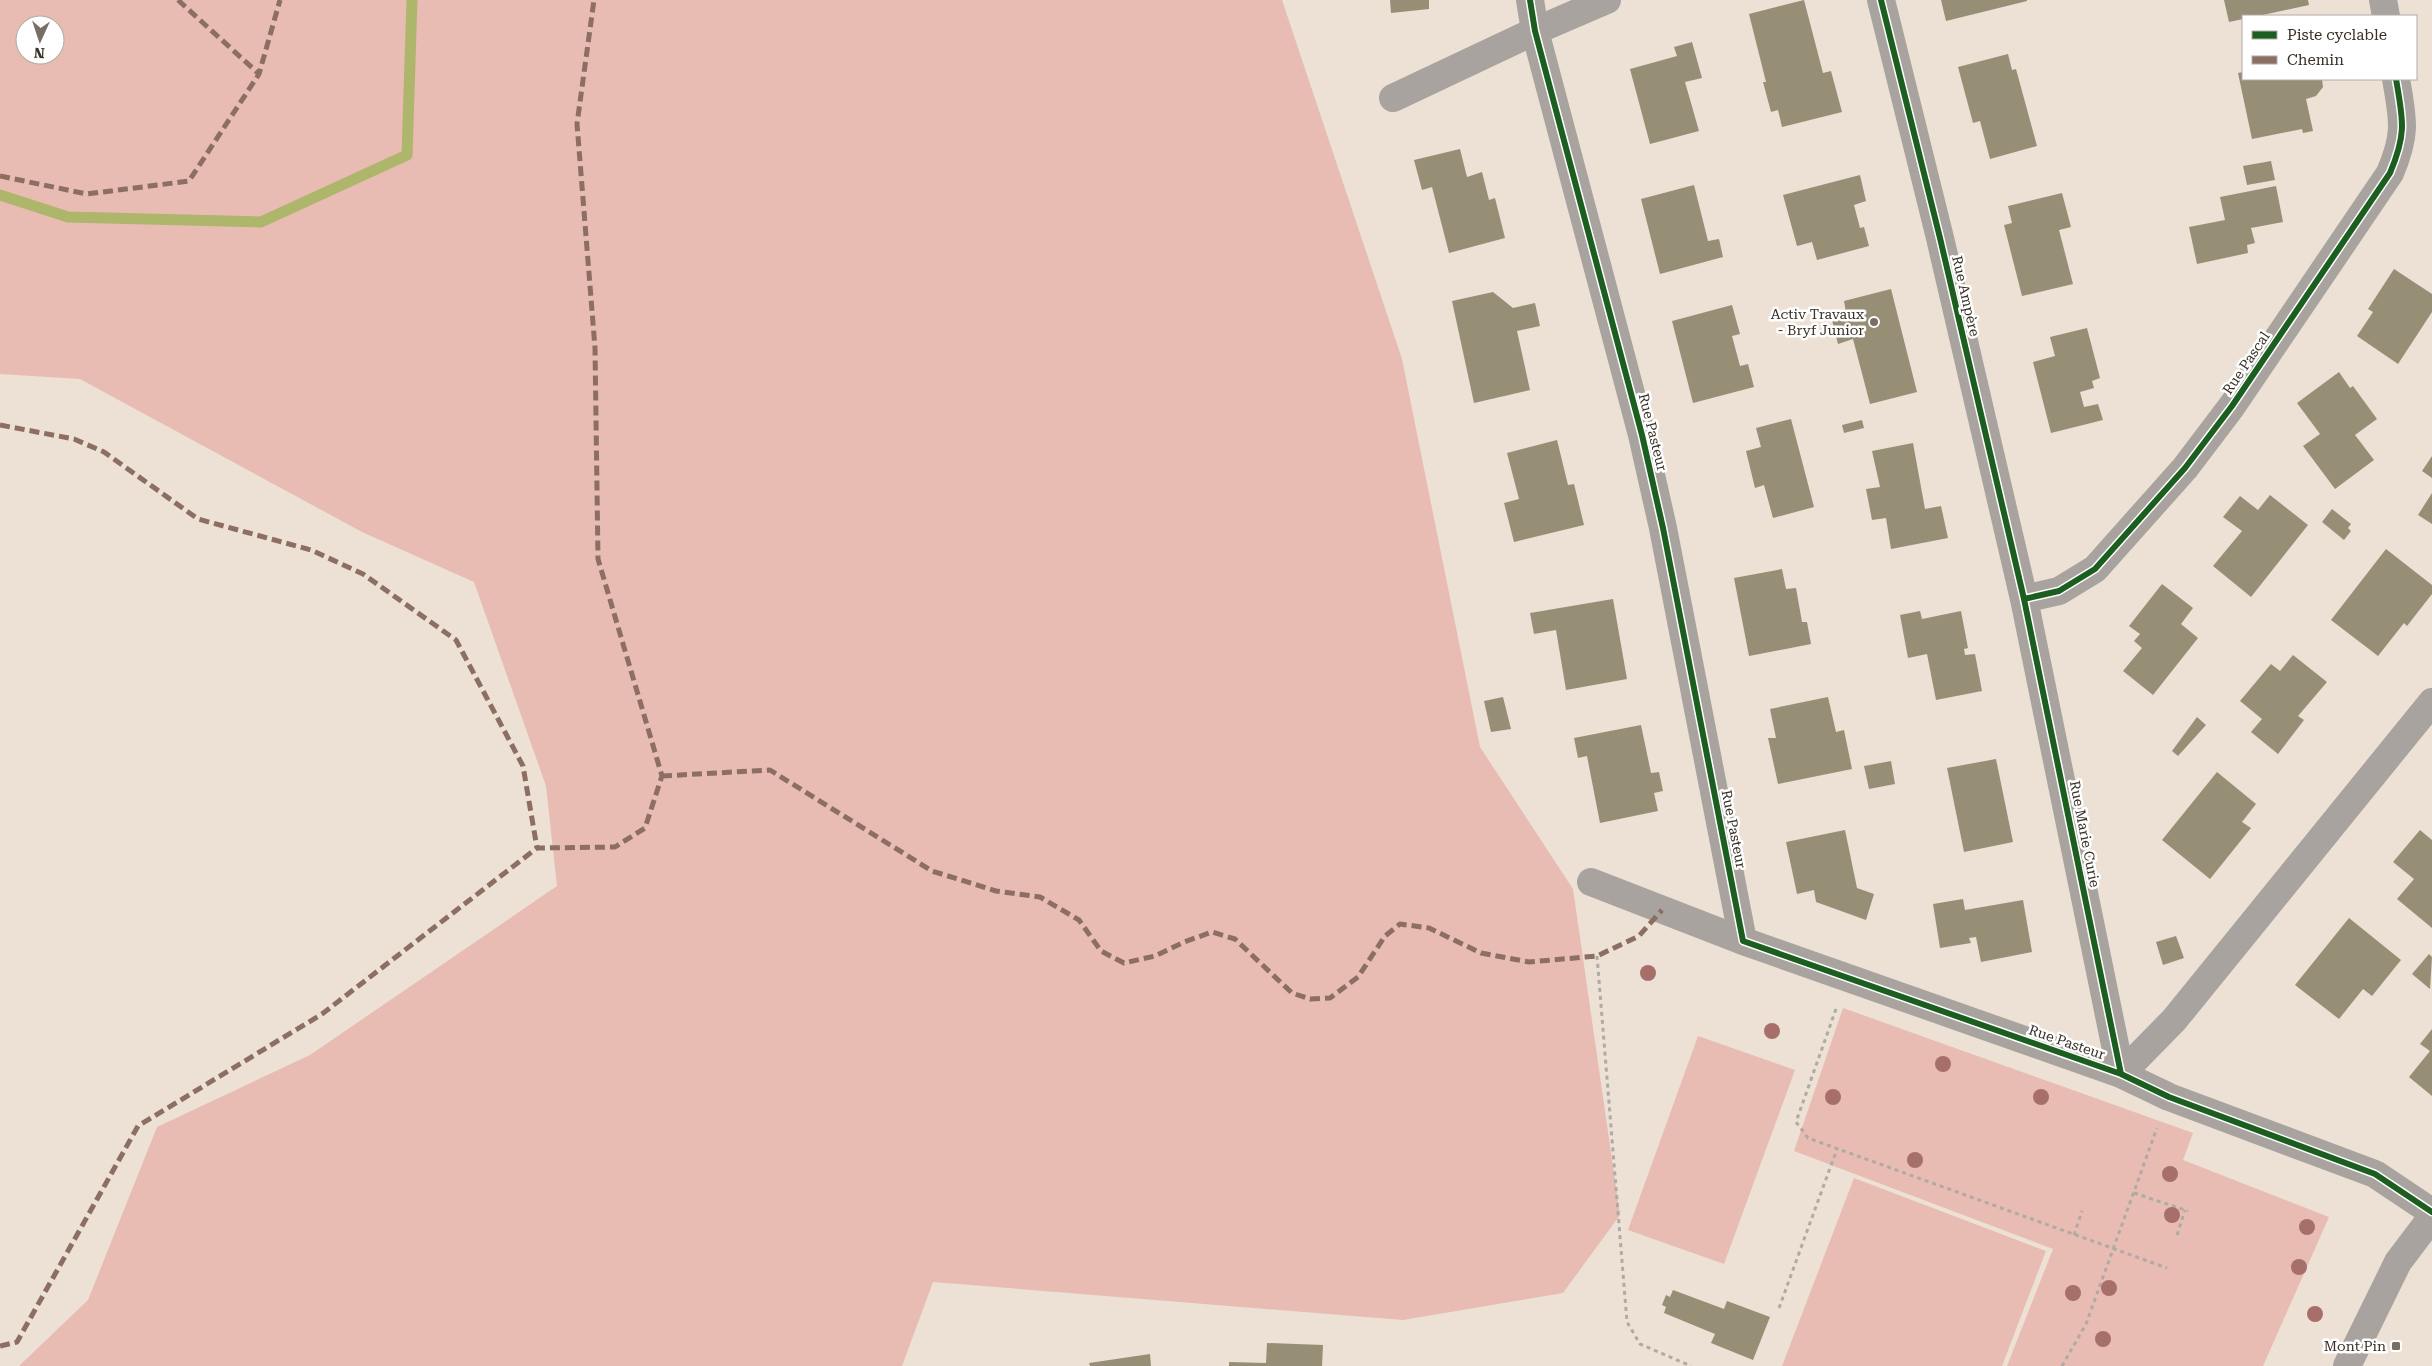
<svg xmlns="http://www.w3.org/2000/svg" width="2432" height="1366" viewBox="0 0 2432 1366" font-family="'Roboto Serif',serif">
	<style>
		.green { fill: #e8bcb2; fill-rule: evenodd }
		.lines { fill: none; stroke-linecap: round; stroke-linejoin: round }
		.stream { stroke: #adb66b; stroke-width: 11 }
		.building { fill: #978e76 }
		.path { stroke: #b0aaa4; stroke-width: 3; stroke-dasharray: 4 4; stroke-linecap: butt }
		.minor { stroke: #a9a39f; stroke-width: 28 }
		.quiet { stroke: #8d6e63; stroke-width: 5; stroke-dasharray: 10 5; stroke-linecap: butt }
		.cycleway-casing { stroke: #fff; stroke-width: 9 }
		.cycleway { stroke: #1b5e20; stroke-width: 6 }
		.tree { fill: #a76f6a }
		.poi-dot { fill: #776e64; stroke: #fff; stroke-width: 2 }
		.labels { text-anchor: middle; stroke-width: 5; stroke-linejoin: round; paint-order: stroke }
		.street-label { font-size: 14px; fill: #383027; stroke: #fff }
		.poi-label { font-size: 14px; fill: #383027; stroke: #fff; text-anchor: end }
	</style>
	<rect width="100%" height="100%" fill="#ece1d4"/>
	<path class="green" d="M0 0H1282L1402 359 1480 747 1573 889 1620 1215 1563 1293 1403 1320 933 1282 902 1366H19L88 1300 157 1127 310 1055 557 886 546 786 474 582 362 532 80 379 0 374ZM25 25H55V55H25Z
		M1843 1008 2193 1133 2183 1160 2329 1217 2263 1366H2007L2053 1249 1794 1151Z
		M1698 1036 1795 1070 1724 1264 1628 1230Z
		M1854 1178 2046 1251 2002 1366H1782Z"/>
	<g class="lines">
		<path class="stream" d="M0 195 68 217 261 222 407 155 412 0"/>
	</g>
	<path class="building" d="M1390 0H1429V9L1391 13Z
		M1804 0 1823 73 1831 71 1842 112 1782 127 1778 110 1771 112 1763 82H1766L1749 14Z
		M1941 0H2027V1L1946 21Z
		M2224 0H2308L2309 5 2258 16H2243V19L2229 22Z
		M1692 42 1702 78 1685 82 1699 131 1650 144 1630 69 1677 56 1674 47Z
		M2008 54 2012 70 2016 69 2037 146 1990 159 1980 121 1973 123 1958 67Z
		M2243 72V79H2322L2323 87 2316 96 2306 99 2313 131 2303 133 2302 129 2252 139 2238 73Z
		M1460 149 1467 177 1482 172 1489 200 1495 198 1505 238 1449 253 1432 187 1422 190 1414 160Z
		M2271 161 2275 180 2247 185 2243 166Z
		M1860 175 1866 201 1854 205 1860 228 1864 227 1869 246 1817 260 1812 242 1797 246 1783 195Z
		M1694 185 1708 241 1719 239 1723 257 1660 274 1641 199Z
		M2276 186 2283 222 2251 228 2255 243 2247 245 2248 253 2197 264 2189 227 2225 220 2220 197Z
		M2062 193 2071 227 2059 230 2073 284 2022 296 2004 225 2012 223 2008 206Z
		M2394 269 2432 294V312L2398 364 2357 336 2373 312 2368 309Z
		M1891 289 1917 392 1870 404 1853 339 1838 344 1831 316 1846 312 1844 301Z
		M1493 292 1513 308 1535 303 1540 326 1517 331 1530 390 1474 403 1452 301Z
		M1732 305 1740 334 1732 336 1740 366 1748 364 1754 387 1693 403 1672 321Z
		M2087 328 2100 378 2092 381 2094 388 2080 392 2084 407 2098 404 2103 420 2051 433 2033 362 2055 356 2050 337Z
		M2339 372 2350 388 2353 386 2377 419 2355 435 2374 460 2335 489 2303 446 2320 434 2297 403Z
		M1791 419 1814 507 1773 518 1764 485 1755 488 1746 451 1761 447 1756 428Z
		M1862 420 1864 428 1844 433 1842 425Z
		M1557 440 1568 485 1574 484 1584 525 1514 542 1504 503 1519 499 1507 453Z
		M1913 443 1925 509 1941 506 1948 538 1891 549 1886 518 1872 520 1866 489 1880 487 1872 451Z
		M2432 456V478L2422 471Z
		M2432 493V524L2418 515Z
		M2270 495 2308 525 2251 597 2213 566 2242 531 2223 517 2240 496 2258 510Z
		M2332 509 2351 524 2348 528 2351 531 2344 540 2322 522Z
		M2386 549 2432 585V594L2407 626 2404 623 2378 656 2331 620Z
		M1782 569 1786 589 1796 588 1802 622H1807L1811 644 1749 656 1734 578Z
		M2162 584 2193 608 2181 624 2198 638 2153 695 2123 671 2142 648 2134 641 2140 634 2129 626Z
		M1613 599 1627 679 1566 690 1556 630 1534 634 1530 613Z
		M1920 611 1922 619 1961 611 1968 648 1964 649 1965 655 1975 654 1982 691 1936 700 1927 654 1908 658 1900 615Z
		M2293 655 2327 682 2298 716 2304 720 2278 754 2251 732 2262 719 2240 701 2271 664 2280 671Z
		M1503 697 1511 729 1491 732 1484 701Z
		M1828 697 1836 732 1844 730 1852 769 1778 784 1768 738H1776L1770 709Z
		M2197 717 2206 725 2178 756 2172 751Z
		M1641 725 1651 773 1659 772 1663 791 1654 793 1658 811 1600 823 1587 756 1578 758 1574 738Z
		M1996 759 2013 842 1964 852 1947 768Z
		M1891 761 1895 784 1869 789 1864 766Z
		M2217 772 2256 804 2242 822 2251 828 2210 879 2162 840Z
		M1845 830 1857 888 1874 894 1866 920 1816 902 1814 890 1797 894 1786 842Z
		M2420 830 2432 840V928L2397 899 2414 879 2393 862Z
		M1963 899 1965 910 2023 900 2032 952 1981 962 1976 937 1969 938 1971 943 1940 948 1933 904Z
		M2349 918 2401 960 2372 996 2363 989 2339 1019 2295 985Z
		M2176 936 2184 958 2163 965 2156 942Z
		M2429 954 2432 957 2430 989 2412 974Z
		M2432 1029V1096L2409 1077 2430 1051 2420 1044Z
		M1673 1290 1724 1309 1727 1301 1770 1317 1753 1360 1711 1343 1715 1334 1664 1313 1666 1307 1662 1305 1666 1295 1670 1297Z
		M1267 1343 1323 1345 1322 1366H1229V1362L1266 1363Z
		M1150 1354 1151 1366H1090L1089 1363Z"/>
	<g class="lines">
		<path class="path" d="M1597 956 1627 1322 1640 1344 1691 1366
			M1836 1009 1796 1122 1808 1138 2167 1268
			M2134 1193 2188 1211
			M2074 1235 2082 1211
			M2177 1235 2185 1210
			M1779 1308 1837 1149
			M2062 1366 2086 1324 2157 1128"/>
		<path class="minor" d="M1530 0 1535 31 1642 435 1663 528 1743 941 2121 1074 2169 1097 2375 1174 2432 1212
			M1881 0 1940 238 2024 599 2121 1074
			M2383 0 2386 16
			M1393 98 1535 31 1607 0
			M2024 599 2059 591 2095 569 2185 468 2232 406 2390 173C2407 133 2403 120 2396 79
			M1591 882 1743 941
			M2121 1074 2174 1020 2432 702
			M2347 1366 2398 1262 2432 1217"/>
		<path class="quiet" d="M178 0 259 74
			M0 176 87 194 189 181 259 74 280 0
			M0 425 74 439 104 452 198 519 311 550 363 574 456 640 523 766 537 848
			M662 776 770 770 932 871 996 891 1040 897 1079 920 1101 951 1124 963 1155 956 1184 942 1212 932 1235 939 1292 993 1310 999 1330 998 1358 977 1385 936 1400 924 1429 928 1481 953 1529 962 1597 956 1639 936 1662 910
			M0 1346 17 1342 138 1126 322 1014 537 848 615 847 645 828 662 776 598 559 595 348 577 124 594 0"/>
		<g class="cycleway-casing">
			<path id="cycleway" d="M1530 0 1535 31 1642 435 1663 528 1743 941 2121 1074 2169 1097 2375 1174 2432 1212
				M1881 0 1940 238 2024 599 2121 1074
				M2024 599 2059 591 2095 569 2185 468 2232 406 2390 173C2407 133 2403 120 2396 79"/>
		</g>
		<use href="#cycleway" class="cycleway"/>
	</g>
	<g class="tree">
		<circle cx="1648" cy="973" r="8"/>
		<circle cx="1772" cy="1031" r="8"/>
		<circle cx="1943" cy="1064" r="8"/>
		<circle cx="1833" cy="1097" r="8"/>
		<circle cx="2041" cy="1097" r="8"/>
		<circle cx="1915" cy="1160" r="8"/>
		<circle cx="2170" cy="1174" r="8"/>
		<circle cx="2172" cy="1215" r="8"/>
		<circle cx="2307" cy="1227" r="8"/>
		<circle cx="2299" cy="1267" r="8"/>
		<circle cx="2109" cy="1288" r="8"/>
		<circle cx="2073" cy="1293" r="8"/>
		<circle cx="2315" cy="1314" r="8"/>
		<circle cx="2103" cy="1339" r="8"/>
	</g>
	<g class="poi-dot">
		<circle cx="1874" cy="322" r="5"/>
		<rect x="2391" y="1341" width="10" height="10" rx="2.5"/>
	</g>
	<g class="labels">
		<g class="street-label">
			<text transform="translate(1966 296) rotate(77)" y="5">Rue Ampère</text>
			<text transform="translate(2246 363) rotate(-56)" y="5">Rue Pascal</text>
			<text transform="translate(1653 432) rotate(76)" y="5">Rue Pasteur</text>
			<text transform="translate(1734 829) rotate(79)" y="5">Rue Pasteur</text>
			<text transform="translate(2085 834) rotate(79)" y="5">Rue Marie Curie</text>
			<text transform="translate(2067 1042) rotate(19)" y="5">Rue Pasteur</text>
		</g>
		<g class="poi-label">
			<text x="1864" y="319">Activ Travaux<tspan x="1864" dy="16">- Bryf Junior</tspan></text>
			<text x="2386" y="1351">Mont Pin</text>
		</g>
	</g>
	<rect x="2242" y="15" width="175" height="65" fill="#ffffff" stroke="#afaca9"/>
	<rect x="2252" y="31" width="25" height="8" fill="#1b5e20" stroke="#afaca9"/>
	<text x="2287" y="40" font-size="15" fill="#383027">Piste cyclable</text>
	<rect x="2252" y="56" width="25" height="8" fill="#8d6e63" stroke="#afaca9"/>
	<text x="2287" y="65" font-size="15" fill="#383027">Chemin</text>
	<g transform="translate(40 40) rotate(183)"><circle r="24" fill="#ffffff" stroke="#afaca9"/>
	<path d="M0-4L9 19L0 12L-9 19Z" fill="#776e64"/>
	<text y="-8" font-size="14" font-weight="bold" text-anchor="middle" fill="#383027">N</text>
	</g>
</svg>
